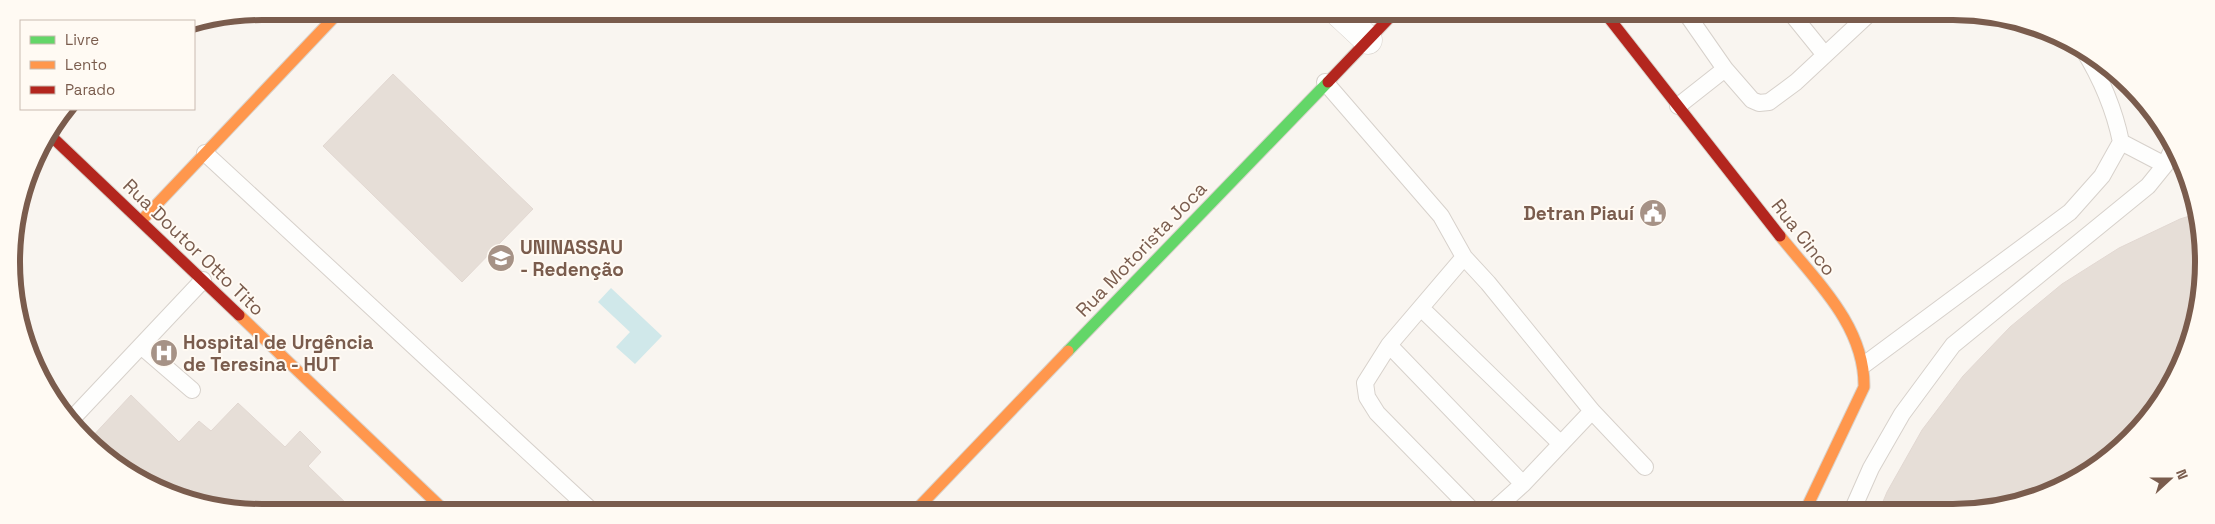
<svg xmlns="http://www.w3.org/2000/svg" width="2215" height="524" viewBox="0 0 2215 524" font-family="'Space Grotesk',sans-serif">
	<style>
		.water { fill: #d0e8ea }
		.building { fill: #e6ded7; stroke: #e2d8d2 }
		.lines { fill: none; stroke-linecap: round; stroke-linejoin: round }
		.lane-casing { stroke: #d7d1cb; stroke-width: 18 }
		.street-casing { stroke: #d7d1cb; stroke-width: 29 }
		.fast-casing { stroke: #d9d2cb; stroke-width: 13 }
		.slow-casing { stroke: #d9d2cb; stroke-width: 13 }
		.jam-casing { stroke: #d9d2cb; stroke-width: 13 }
		.lane { stroke: #fefefd; stroke-width: 16 }
		.street { stroke: #fefefd; stroke-width: 28 }
		.fast { stroke: #63d668; stroke-width: 11 }
		.slow { stroke: #ff974d; stroke-width: 11 }
		.jam { stroke: #b3261e; stroke-width: 11 }
		.labels { text-anchor: middle; stroke-width: 4; stroke-linejoin: round; paint-order: stroke }
		.poi-label { font-size: 19px; font-weight: bold; fill: #7a5c4d; stroke: #fffaf3; text-anchor: start }
		.street-label { font-size: 19px; fill: #7a5c4d; stroke: #fffaf3 }
		.rim { fill: none; stroke: #7a5c4d; stroke-width: 6 }
	</style>
	<rect width="100%" height="100%" fill="#f9f5f0"/>
	<path class="water" d="M611 288 662 336 635 364 616 347 630 332 598 302Z"/>
	<path class="building" d="M393 74 533 209 462 282 323 146Z
		M2196 214 2202 295 2178 373 2130 440 2064 487 1985 511H1879L1887 492 1922 430 1963 376 2010 327 2062 284 2119 248 2180 219Z
		M131 395 179 442 199 421 211 431 238 403 285 447 300 431 321 452 308 466 354 511H229L136 479 90 439Z"/>
	<g class="lines">
		<g class="lane-casing">
			<path id="lane" d="M1686 13 1725 69 1752 100 1759 103 1769 102 1796 82 1870 13
				M1791 13 1825 55
				M1325 82 1441 216 1464 257 1488 283 1592 411 1645 467
				M1678 106 1725 69
				M2121 142 2165 165
				M205 153 592 511
				M1464 257 1389 345 1365 383 1367 397 1377 413 1473 511
				M1421 308 1561 444
				M1389 345 1523 484
				M141 346 192 390
				M1865 364 2070 212 2102 176 2121 142C2114 108 2101 78 2083 49
				M70 421 203 280
				M1493 511 1523 484 1592 411
				M1852 511 1871 468 1902 414 1953 345 2148 186 2165 165 2172 150"/>
		</g>
		<g class="street-casing">
			<path id="street" d="M1339 13 1368 40"/>
		</g>
		<g class="fast-casing">
			<path id="fast" d="M1068 351 1328 82"/>
		</g>
		<g class="slow-casing">
			<path id="slow" d="M141 221 340 11
				M1780 236C1816 281 1865 326 1864 387L1805 511
				M239 315 445 511
				M915 511 1068 351"/>
		</g>
		<g class="jam-casing">
			<path id="jam" d="M1605 13 1780 236
				M1328 82 1394 13
				M50 135 239 315"/>
		</g>
		<use href="#lane" class="lane"/>
		<use href="#street" class="street"/>
		<use href="#fast" class="fast"/>
		<use href="#slow" class="slow"/>
		<use href="#jam" class="jam"/>
	</g>
	<defs>
		<g id="civic-disc" transform="scale(1.4375)"><circle r="9.5" fill="#a69286" stroke="#fffaf3"/><path d="M-.6-6.5H3V-4.5H.6V-3L4-1V1h2V6H-6V1h2V-1L-.6-3ZM-1.2 2.5V6h2.4V2.5Z" fill="#fff"/></g>
		<g id="university-disc" transform="scale(1.4375)"><circle r="9.5" fill="#a69286" stroke="#fffaf3"/><path d="M0-5L7-2L0 1L-7-2ZM-4 1L0 2.5L4 1V4Q0 6-4 4Z" fill="#fff"/></g>
		<g id="hospital-disc" transform="scale(1.4375)"><circle r="9.5" fill="#a69286" stroke="#fffaf3"/><path d="M-5-5h3v3.5h4V-5h3V5h-3V1.5h-4V5h-3Z" fill="#fff"/></g>
	</defs>
	<g fill-rule="evenodd">
		<use href="#civic-disc" x="1653" y="213"/>
		<use href="#university-disc" x="501" y="258"/>
		<use href="#hospital-disc" x="164" y="353"/>
	</g>
	<g class="labels">
		<g class="poi-label">
			<text x="1634" y="220" text-anchor="end">Detran Piauí</text>
			<text x="520" y="254">UNINASSAU<tspan x="520" dy="22">- Redenção</tspan></text>
			<text x="183" y="349">Hospital de Urgência<tspan x="183" dy="22">de Teresina - HUT</tspan></text>
		</g>
		<g class="street-label">
			<text transform="translate(1804 237) rotate(52)" y="7">Rua Cinco</text>
			<text transform="translate(194 247) rotate(44)" y="7">Rua Doutor Otto Tito</text>
			<text transform="translate(1141 249) rotate(-46)" y="7">Rua Motorista Joca</text>
		</g>
	</g>
	<path d="M0 0H2215V524H0ZM262 20H1953A242 242 0 0 1 2195 262V262A242 242 0 0 1 1953 504H262A242 242 0 0 1 20 262V262A242 242 0 0 1 262 20Z" fill="#fffaf3" fill-rule="evenodd"/>
	<path class="rim" d="M262 20H1953A242 242 0 0 1 2195 262V262A242 242 0 0 1 1953 504H262A242 242 0 0 1 20 262V262A242 242 0 0 1 262 20Z"/>
	<rect x="20" y="20" width="175" height="90" fill="#fffaf3" stroke="#cabbb1"/>
	<rect x="30" y="36" width="25" height="8" fill="#63d668" stroke="#cabbb1"/>
	<text x="65" y="45" font-size="15" fill="#7a5c4d">Livre</text>
	<rect x="30" y="61" width="25" height="8" fill="#ff974d" stroke="#cabbb1"/>
	<text x="65" y="70" font-size="15" fill="#7a5c4d">Lento</text>
	<rect x="30" y="86" width="25" height="8" fill="#b3261e" stroke="#cabbb1"/>
	<text x="65" y="95" font-size="15" fill="#7a5c4d">Parado</text>
	<g transform="translate(2170 479) rotate(69)" stroke="#fffaf3" stroke-width="4" paint-order="stroke">
	<path d="M0-4L9 19L0 12L-9 19Z" fill="#7a5c4d"/>
	<text y="-8" font-size="14" font-weight="bold" text-anchor="middle" fill="#7a5c4d">N</text>
	</g>
</svg>
